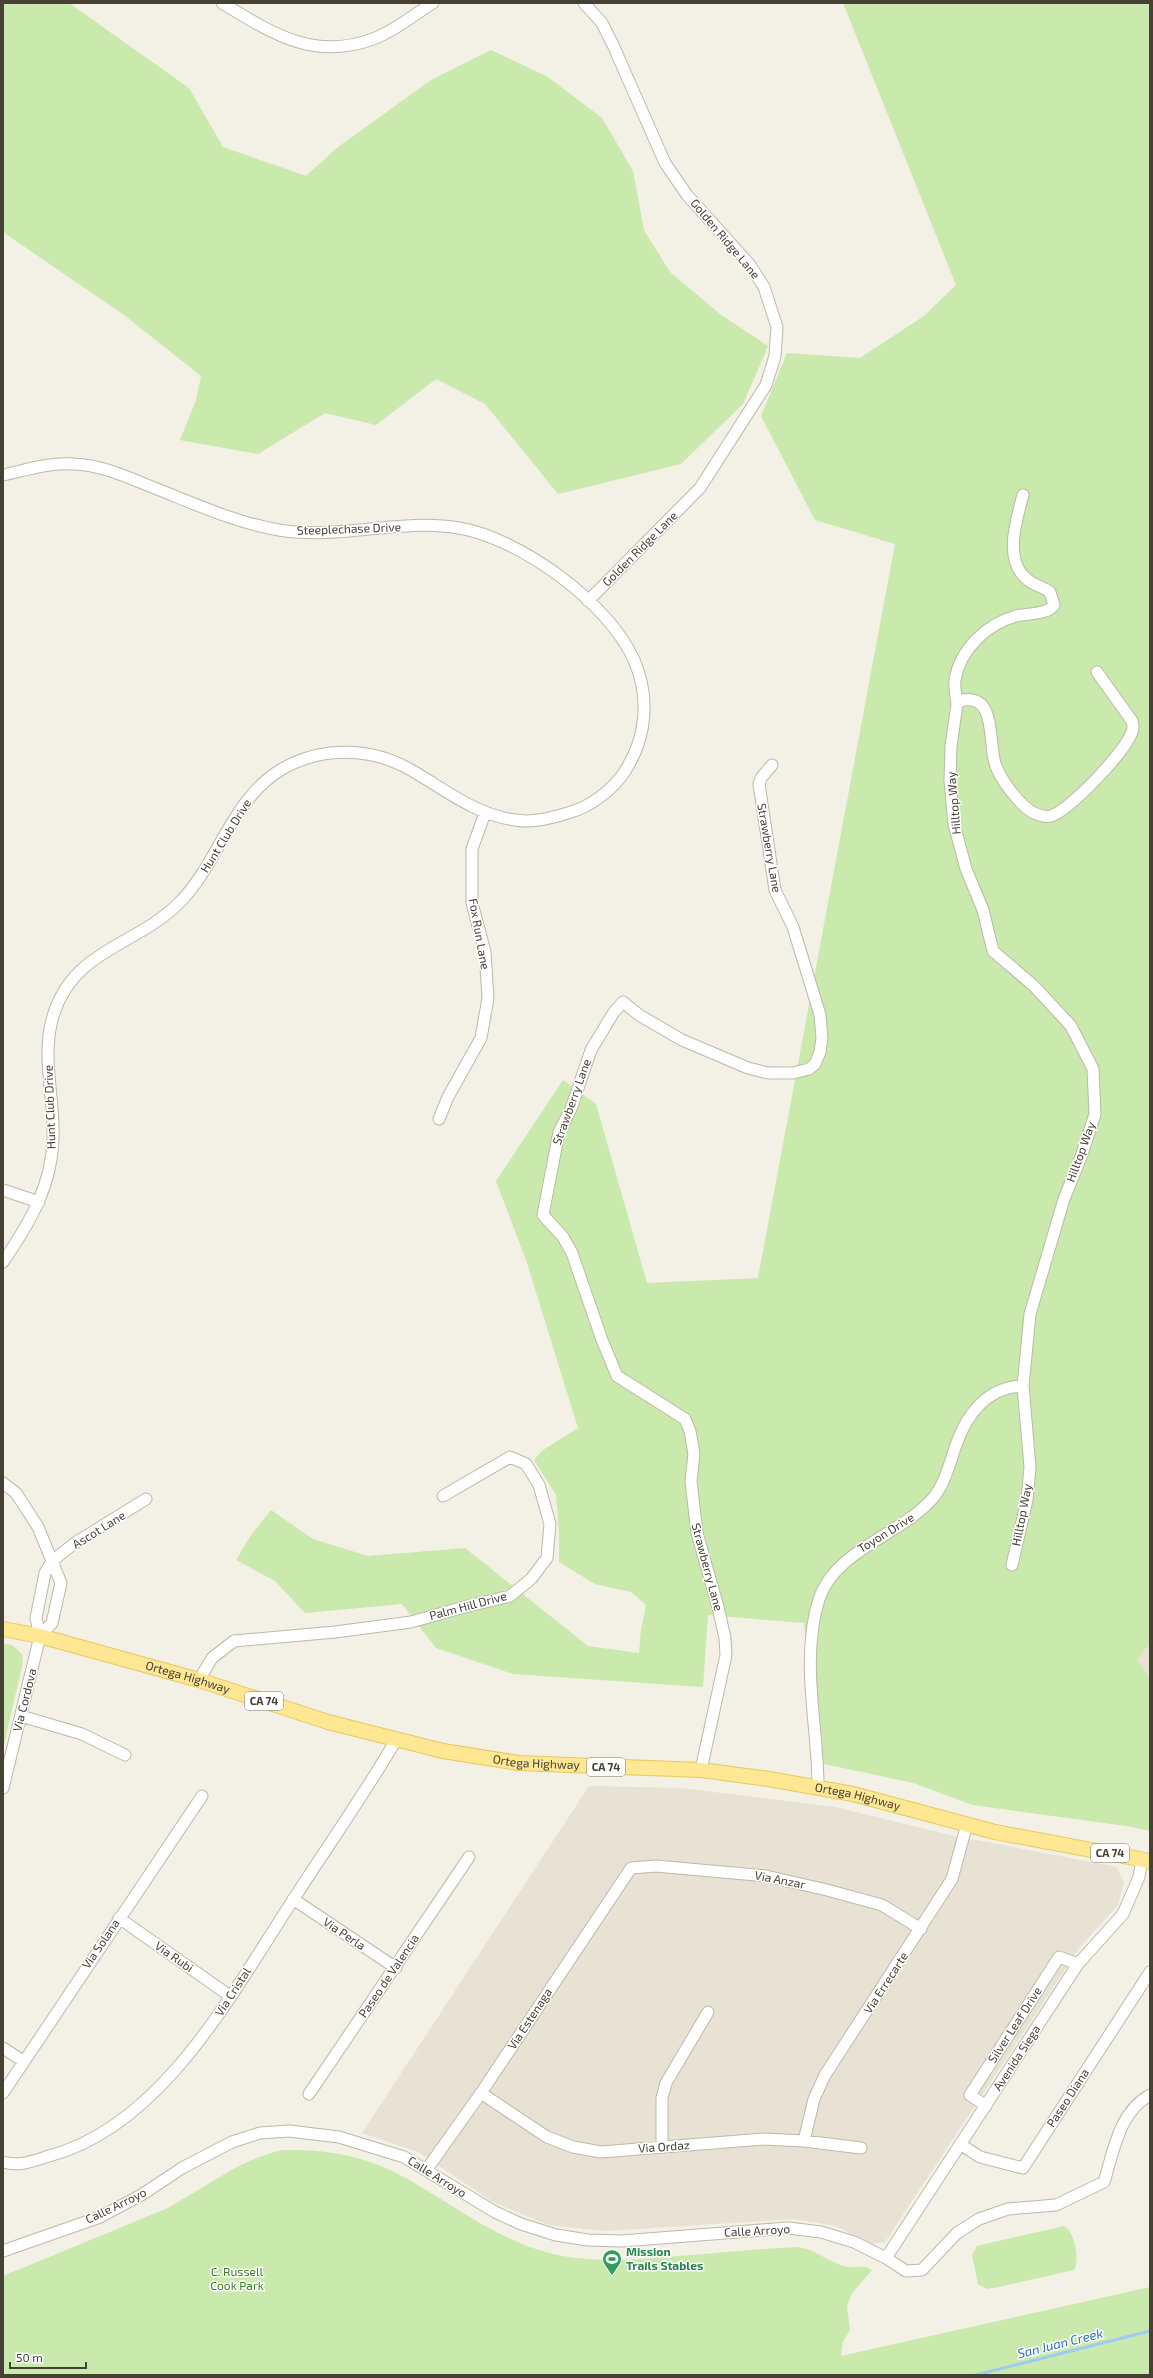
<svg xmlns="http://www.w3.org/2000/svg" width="1153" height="2378" viewBox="0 0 1153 2378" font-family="'Exo 2',sans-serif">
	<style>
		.residential { fill: #e7e2d3 }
		.green { fill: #cae9ac }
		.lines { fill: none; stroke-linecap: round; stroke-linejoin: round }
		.stream { stroke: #9fcbf3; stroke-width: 3 }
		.minor-casing { stroke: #bfb8a8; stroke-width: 13 }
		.major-casing { stroke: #e8c75f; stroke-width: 16 }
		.minor { stroke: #fff; stroke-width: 11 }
		.major { stroke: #ffe793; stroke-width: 14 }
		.labels { text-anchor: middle; stroke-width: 3; stroke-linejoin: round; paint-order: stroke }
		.shield { fill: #fff; stroke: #7e7972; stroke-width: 1 }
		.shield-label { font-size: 11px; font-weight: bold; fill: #464035 }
		.street-label { font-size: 12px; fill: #464035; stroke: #fff }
		.leisure-label { font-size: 12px; font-weight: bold; fill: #27864d; stroke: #fff; text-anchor: start }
		.park-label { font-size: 12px; fill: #407a26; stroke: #fff }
		.water-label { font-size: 13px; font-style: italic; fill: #2a72b5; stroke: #fff }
	</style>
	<rect width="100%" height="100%" fill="#f3f0e5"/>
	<path class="residential" d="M1150 1644V1679L1137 1659Z
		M589 1786 681 1788 835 1807 950 1835 1117 1867 1124 1882 1118 1905 1080 1947 885 2242 869 2244 836 2226 795 2219 605 2231 549 2225 495 2203 418 2152 362 2133Z"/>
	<path class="green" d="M3 3H69L189 88 223 147 306 176 338 147 431 80 491 50 548 77 602 118 633 171 644 230 670 272 720 314 768 346 743 404 681 464 558 494 485 404 436 379 376 425 325 413 258 454 180 440 196 400 201 376 124 315 3 232Z
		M843 3H1150V1644L1137 1659 1150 1679V1831L1126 1826 973 1805 913 1783 820 1763 804 1623 708 1615 703 1687 513 1674 436 1648 402 1604 305 1613 275 1581 236 1560 251 1535 271 1510 313 1539 368 1556 465 1548 588 1646 639 1653 641 1630 646 1605 631 1592 595 1584 559 1562V1533L556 1495 534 1460 543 1450 578 1428 527 1263 496 1181 563 1080 596 1104 647 1283 758 1278 895 544 815 520 761 416 787 353 860 358 924 316 956 285Z
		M3 1643 12 1645 22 1654 23 1662 3 1749Z
		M281 2150C329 2149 369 2156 411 2181 453 2205 490 2234 536 2249 579 2264 623 2260 667 2257 711 2254 754 2249 797 2247 818 2249 831 2266 851 2267 861 2268 861 2264 872 2270L852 2293 847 2306 850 2330 843 2342 841 2356 1150 2287V2375H3V2276L168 2208 235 2168 256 2158Z
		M1064 2226C1075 2232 1080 2260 1074 2270L994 2288 987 2289 978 2284 972 2255 977 2246Z"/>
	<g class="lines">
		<path class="stream" d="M976 2375 1150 2331"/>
		<g class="minor-casing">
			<path id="minor" d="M222 3C272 33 313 61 373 39 395 31 413 15 433 3
				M584 3 602 23 613 45 665 163 687 195 750 265 764 287 777 327 775 356 766 385 700 488 588 601
				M3 475C26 470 50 462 74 464 101 465 127 477 152 487 193 503 236 523 279 530 339 540 400 518 459 528 520 538 609 603 634 660 650 697 647 737 625 771 613 790 590 807 568 813 551 818 534 823 515 820 476 815 444 789 411 770 371 747 322 746 282 769 231 799 219 863 179 903 136 946 75 949 54 1013 40 1055 55 1097 53 1139 52 1186 29 1224 3 1262
				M957 704C956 696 954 687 955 680 960 649 987 624 1016 616 1028 613 1047 615 1054 605L1050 592C1043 587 1034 585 1028 580 1003 561 1016 521 1023 495
				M439 1119 448 1097 481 1038 488 998 485 952 472 903V849L485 813
				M3 1190 39 1202
				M3 1483 16 1493 38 1527 61 1583 52 1623 40 1636
				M1012 1565 1027 1500 1030 1467 1023 1386 1030 1314 1064 1199 1081 1157 1095 1114 1093 1069 1071 1026 1034 986 993 951 983 910 966 869 954 824 950 781 951 746 957 704 963 700C997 695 988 742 995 763 999 778 1020 806 1034 813 1039 815 1045 818 1051 816 1070 810 1125 752 1132 732 1134 728 1133 725 1132 721L1097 672
				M199 1680 212 1658 234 1641 335 1632 411 1622 464 1607 510 1596 531 1579 547 1558 550 1524 539 1485 526 1464 510 1457 443 1496
				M21 1716 82 1734 125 1755
				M701 1770 726 1655 725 1638 718 1607 697 1533 691 1481 694 1454 690 1431 685 1419 617 1376 602 1340 572 1253 563 1237 543 1215 559 1132 571 1109 591 1050 614 1012 623 1002 639 1015 682 1040 748 1068 768 1073H793L809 1069 815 1064 820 1052 822 1038 820 1015 793 927 775 890 759 784 761 778 772 765
				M818 1786C818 1725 800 1660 819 1599 836 1549 900 1536 933 1498 945 1484 950 1462 956 1445 967 1413 988 1387 1023 1386
				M3 1788 40 1636 36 1618 45 1573 52 1561 75 1543 146 1499
				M293 1899 396 1968
				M119 1918 230 1996
				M3 2048 23 2061
				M3 2093 202 1796
				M481 2093 547 2137 573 2147 601 2152 764 2139 804 2141 861 2148
				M309 2094 469 1857
				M986 2106 970 2095 1059 1957 1078 1964
				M804 2141 814 2099 825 2075 952 1879 967 1824
				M960 2144 980 2157 1023 2168 1150 1972
				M662 2147V2098L666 2083 708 2012
				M3 2162C19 2167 33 2161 49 2156 163 2126 233 1991 293 1900 327 1847 364 1795 396 1740
				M427 2169 481 2093 631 1868 656 1866 766 1876 827 1890 882 1905 921 1929
				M3 2251 100 2217 143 2194 182 2168 232 2142 260 2133 289 2131 339 2137 404 2157 495 2212 521 2224 556 2235 588 2240 622 2241 788 2228 821 2232 854 2242 886 2258 906 2271 922 2270 957 2233 979 2219 1008 2209 1056 2205 1104 2182C1114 2150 1119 2112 1150 2095
				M886 2258 1078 1964 1123 1914 1139 1877 1142 1859"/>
		</g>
		<g class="major-casing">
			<g id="major">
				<path id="s1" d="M3 1629 40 1636 199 1680 328 1722 443 1751 518 1763 701 1770 769 1779 853 1794 995 1832 1150 1861"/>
			</g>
		</g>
		<use href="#minor" class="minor"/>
		<use href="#major" class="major"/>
	</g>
	<defs>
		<g id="stadium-pin" transform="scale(1)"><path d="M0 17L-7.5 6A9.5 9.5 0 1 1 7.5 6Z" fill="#2e9e5b" stroke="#fff"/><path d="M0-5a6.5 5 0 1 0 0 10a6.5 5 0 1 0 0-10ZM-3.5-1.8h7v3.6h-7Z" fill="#fff"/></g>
	</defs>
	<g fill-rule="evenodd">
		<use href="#stadium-pin" x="612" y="2259"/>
	</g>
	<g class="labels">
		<g class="shield">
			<rect x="245" y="1692" width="38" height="18" rx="3"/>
			<rect x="587" y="1758" width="38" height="18" rx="3"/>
			<rect x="1091" y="1844" width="38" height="18" rx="3"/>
		</g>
		<g class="shield-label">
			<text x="264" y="1705">CA 74</text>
			<text x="606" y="1771">CA 74</text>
			<text x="1110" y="1857">CA 74</text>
		</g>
		<g class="street-label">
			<text transform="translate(725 239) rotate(50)" y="4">Golden Ridge Lane</text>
			<text transform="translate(349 529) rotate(-2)" y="4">Steeplechase Drive</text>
			<text transform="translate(640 549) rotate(-45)" y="4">Golden Ridge Lane</text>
			<text transform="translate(954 803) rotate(-95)" y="4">Hilltop Way</text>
			<text transform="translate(226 836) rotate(-58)" y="4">Hunt Club Drive</text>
			<text transform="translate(769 848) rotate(80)" y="4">Strawberry Lane</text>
			<text transform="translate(479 934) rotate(80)" y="4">Fox Run Lane</text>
			<text transform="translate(572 1102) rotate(-70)" y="4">Strawberry Lane</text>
			<text transform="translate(50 1107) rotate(-92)" y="4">Hunt Club Drive</text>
			<text transform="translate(1081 1152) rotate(-70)" y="4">Hilltop Way</text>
			<text transform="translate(1022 1515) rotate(-79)" y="4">Hilltop Way</text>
			<text transform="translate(99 1530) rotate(-32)" y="4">Ascot Lane</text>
			<text transform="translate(886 1533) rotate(-32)" y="4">Toyon Drive</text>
			<text transform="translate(707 1567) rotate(75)" y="4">Strawberry Lane</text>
			<text transform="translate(468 1606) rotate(-15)" y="4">Palm Hill Drive</text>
			<text dy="4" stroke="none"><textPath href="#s1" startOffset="191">Ortega Highway</textPath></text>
			<text transform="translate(25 1700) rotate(-76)" y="4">Via Cordova</text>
			<text dy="4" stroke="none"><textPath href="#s1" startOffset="551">Ortega Highway</textPath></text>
			<text dy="4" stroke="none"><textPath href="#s1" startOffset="875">Ortega Highway</textPath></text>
			<text transform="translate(780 1880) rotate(11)" y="4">Via Anzar</text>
			<text transform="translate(344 1934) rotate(34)" y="4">Via Perla</text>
			<text transform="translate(101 1944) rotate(-56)" y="4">Via Solana</text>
			<text transform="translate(174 1957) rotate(35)" y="4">Via Rubi</text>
			<text transform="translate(389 1976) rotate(-56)" y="4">Paseo de Valencia</text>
			<text transform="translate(886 1983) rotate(-57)" y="4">Via Errecarte</text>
			<text transform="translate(233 1992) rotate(-57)" y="4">Via Cristal</text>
			<text transform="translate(530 2019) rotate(-57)" y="4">Via Estenaga</text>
			<text transform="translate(1015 2025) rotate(-57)" y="4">Silver Leaf Drive</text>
			<text transform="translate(1017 2058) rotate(-57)" y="4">Avenida Siega</text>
			<text transform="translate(1068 2098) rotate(-57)" y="4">Paseo Diana</text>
			<text transform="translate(664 2147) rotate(-4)" y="4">Via Ordaz</text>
			<text transform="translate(437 2177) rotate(32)" y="4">Calle Arroyo</text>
			<text transform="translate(116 2206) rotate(-26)" y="4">Calle Arroyo</text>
			<text transform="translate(757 2231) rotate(-3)" y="4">Calle Arroyo</text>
		</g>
		<g class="leisure-label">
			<text x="626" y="2256">Mission<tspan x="626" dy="14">Trails Stables</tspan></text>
		</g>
		<g class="park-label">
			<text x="237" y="2276">C. Russell<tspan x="237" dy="14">Cook Park</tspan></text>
		</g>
		<g class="water-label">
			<text transform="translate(1060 2343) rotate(-14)" y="5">San Juan Creek</text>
		</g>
	</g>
	<rect width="1153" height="2378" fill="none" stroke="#464035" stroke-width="8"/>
	<path d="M10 2362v6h76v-6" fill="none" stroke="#464035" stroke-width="2"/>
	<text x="16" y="2362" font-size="12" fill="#464035" stroke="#ffffff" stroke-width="3" paint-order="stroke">50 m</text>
</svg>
